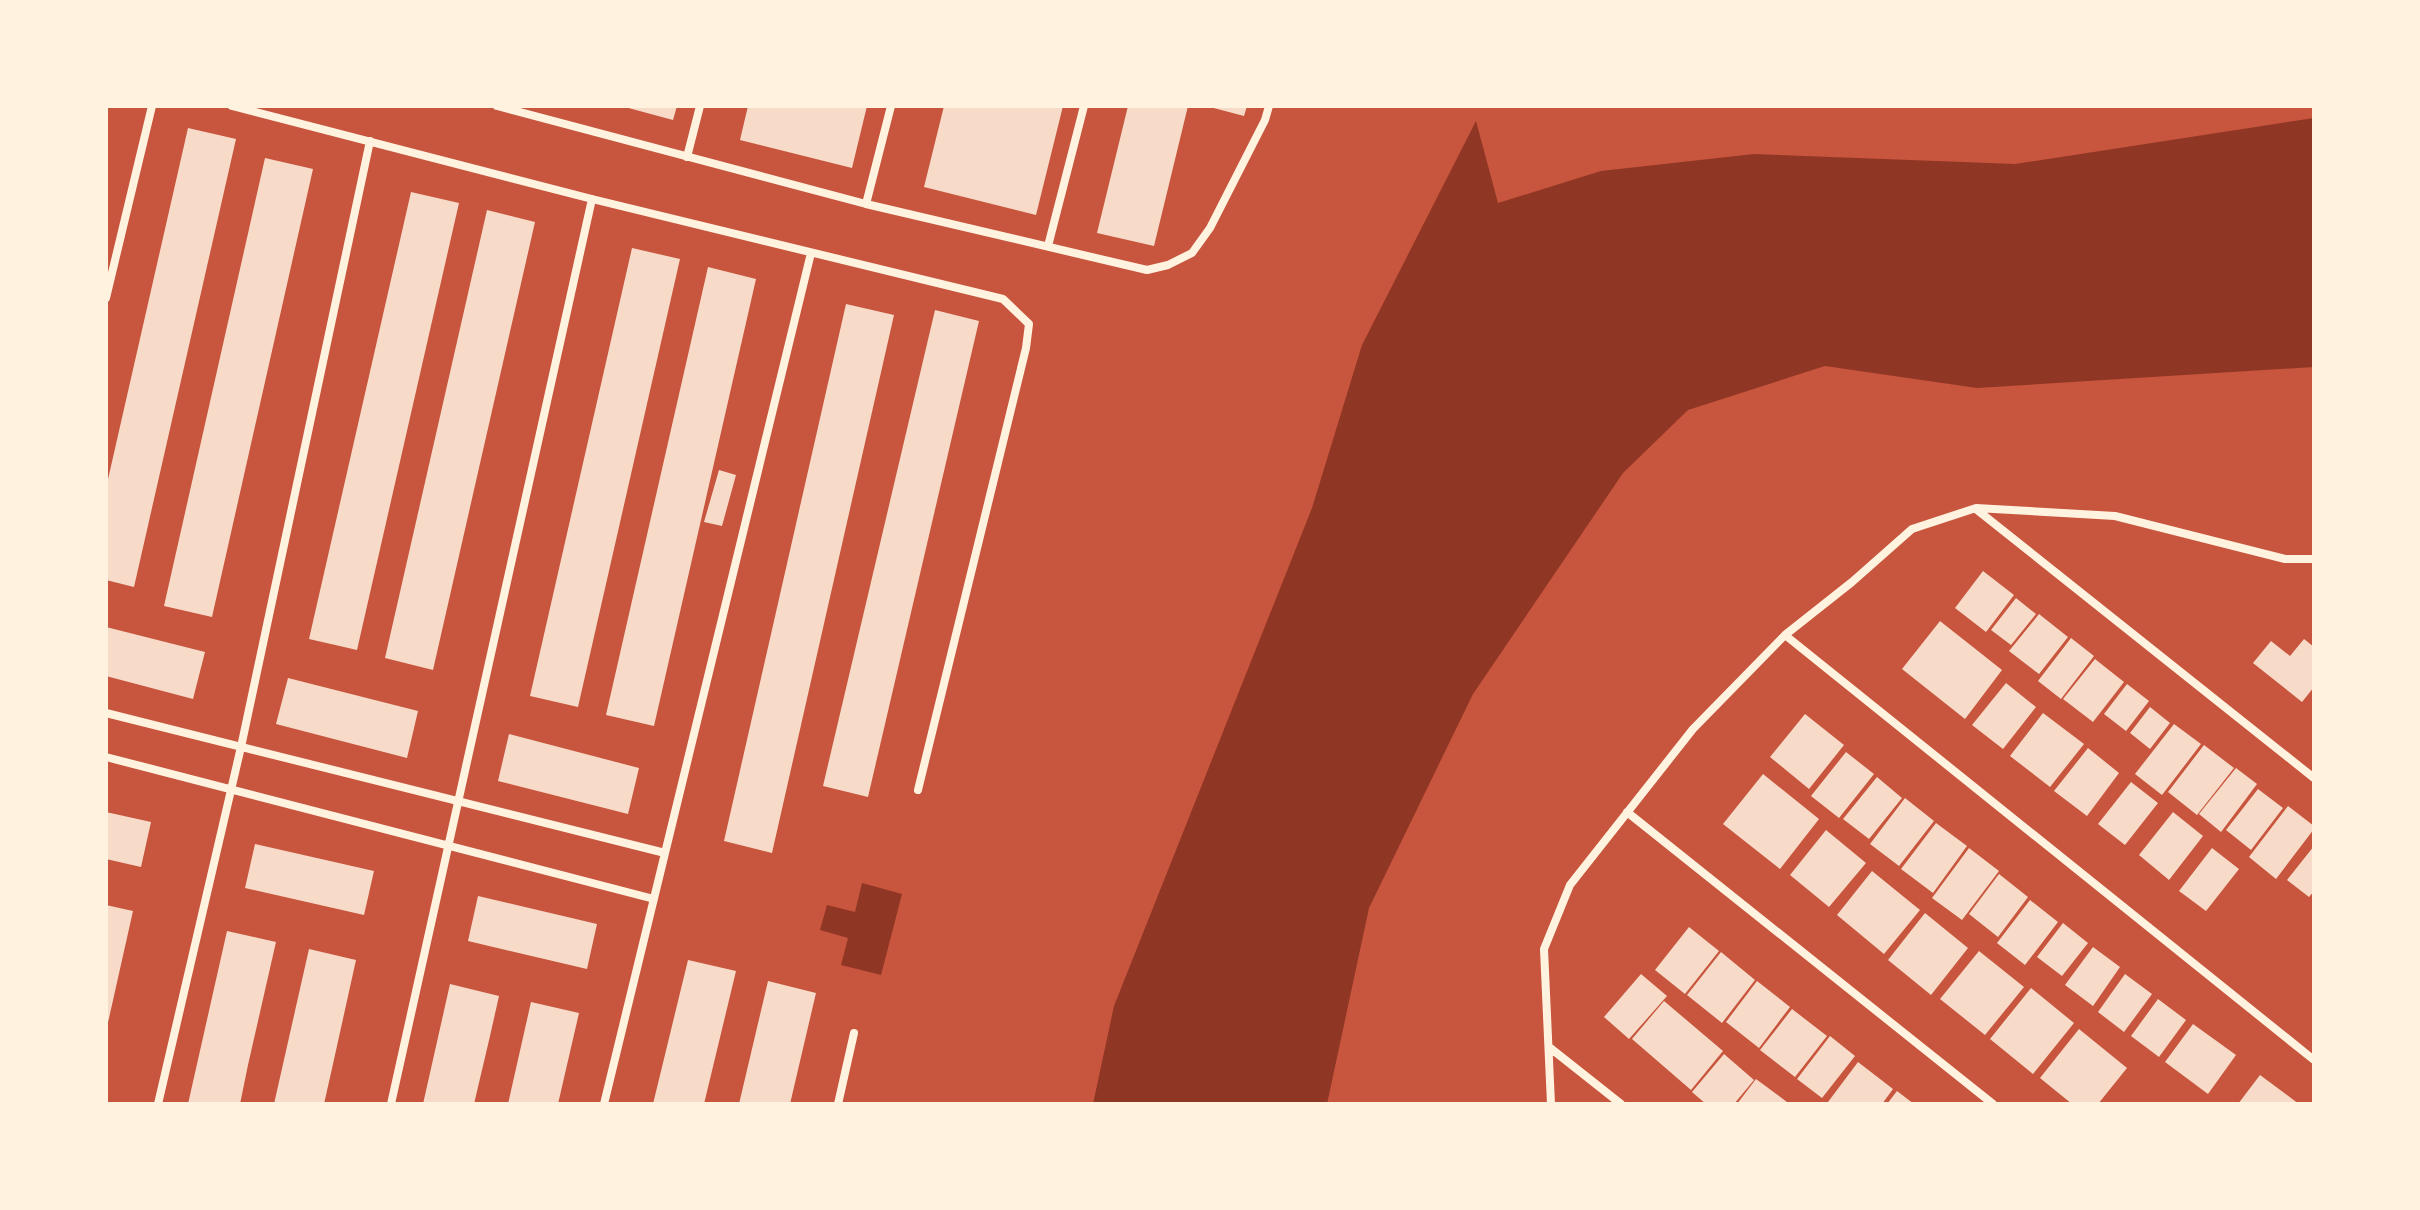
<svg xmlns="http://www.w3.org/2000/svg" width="2420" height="1210" viewBox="0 0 2420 1210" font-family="'PT Sans Narrow',sans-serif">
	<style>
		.water { fill: #8f3625 }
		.building { fill: #f7dbc8 }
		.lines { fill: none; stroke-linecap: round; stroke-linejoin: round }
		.minor { stroke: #fff3e0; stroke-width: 8 }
	</style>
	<rect width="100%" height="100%" fill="#c8553d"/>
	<path class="water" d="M2314 118V367L1977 388 1825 366 1688 410 1623 473 1473 694 1369 908 1327 1104H1093L1114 1006 1312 508 1362 345 1476 121 1498 203 1601 171 1754 154 2015 164Z
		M862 883 902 894 881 975 841 965 848 938 820 930 827 905 855 912Z"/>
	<path class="building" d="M621 106H677L673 120Z
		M748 106H867L852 168 740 140Z
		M944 106H1063L1036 215 924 187Z
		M1128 106H1188L1154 246 1097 233Z
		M1206 106H1247L1244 116Z
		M188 128 236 139 134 587 106 580V488Z
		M265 158 313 169 212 617 164 606Z
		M411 192 459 203 357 650 309 639Z
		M487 210 535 222 433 670 385 658Z
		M632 248 680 259 578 707 530 696Z
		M708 267 756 279 654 726 606 715Z
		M846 304 894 315 772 853 724 841Z
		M935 310 979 321 868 797 823 786Z
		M719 470 736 475 722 526 704 522Z
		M1983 571 2014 595 1986 632 1955 608Z
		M2016 598 2036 614 2011 645 1991 630Z
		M2039 614 2068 637 2039 674 2009 651Z
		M1940 621 2002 670 1965 719 1902 669Z
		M106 627 205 652 193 699 106 676Z
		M2071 638 2094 656 2061 699 2038 681Z
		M2304 639 2314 647V687L2302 702 2253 663 2271 641 2290 656Z
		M2095 659 2124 682 2093 722 2063 699Z
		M288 678 418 711 407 758 276 724Z
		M2006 683 2036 707 2003 749 1972 725Z
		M2127 684 2149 701 2126 731 2104 714Z
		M2150 707 2170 723 2150 749 2130 733Z
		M2043 713 2084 744 2050 787 2010 756Z
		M1805 714 1844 745 1809 789 1770 757Z
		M2174 724 2201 744 2162 795 2135 774Z
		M509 734 639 768 628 814 498 781Z
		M2204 745 2234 768 2197 815 2168 792Z
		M2088 748 2119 773 2087 816 2054 791Z
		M1846 752 1874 774 1839 818 1811 796Z
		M2236 768 2257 784 2221 832 2199 814Z
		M1763 774 1819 819 1780 869 1723 824Z
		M1877 777 1902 798 1869 839 1843 819Z
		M2131 782 2158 803 2125 845 2098 824Z
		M2258 789 2283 808 2251 850 2226 830Z
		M1905 798 1934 821 1899 866 1870 844Z
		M2288 806 2314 826V829L2276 879 2249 857Z
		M106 812 151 822 141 867 106 859Z
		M2173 812 2203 836 2169 880 2139 855Z
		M1936 823 1967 846 1933 893 1901 869Z
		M1826 830 1866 863 1829 907 1790 875Z
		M255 844 374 871 364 915 245 888Z
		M2314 846V891L2309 897 2287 880Z
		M1969 848 1999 871 1962 920 1932 898Z
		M2212 848 2239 869 2206 911 2179 891Z
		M1872 871 1920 910 1884 954 1837 915Z
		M1999 874 2028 897 1998 937 1969 914Z
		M478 896 597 924 587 969 468 941Z
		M2030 900 2058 922 2025 965 1997 943Z
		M106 905 133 911 107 1027 106 1026Z
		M1925 913 1968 948 1931 995 1888 960Z
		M2063 923 2088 943 2062 976 2037 957Z
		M1689 927 1719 951 1685 994 1655 970Z
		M227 931 276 942 248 1065 240 1104H188Z
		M2093 947 2120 967 2093 1006 2065 985Z
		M309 949 356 960 333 1064 324 1104H274Z
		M1979 951 2024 987 1985 1035 1940 999Z
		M1721 952 1755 980 1722 1023 1687 995Z
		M688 960 736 971 704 1104H653Z
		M1641 974 1667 996 1629 1039 1604 1017Z
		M2125 974 2152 994 2124 1032 2098 1012Z
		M768 981 816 993 790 1104H739Z
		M1757 981 1790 1007 1759 1048 1726 1022Z
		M450 984 499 996 490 1036 474 1104H423Z
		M2031 988 2074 1023 2033 1074 1990 1039Z
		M2158 999 2186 1020 2159 1057 2131 1036Z
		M1664 1001 1723 1051 1691 1090 1632 1039Z
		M531 1002 579 1013 558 1104H508Z
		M1792 1009 1827 1036 1795 1077 1760 1050Z
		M2193 1024 2236 1055 2208 1094 2165 1062Z
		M2079 1029 2127 1068 2098 1104H2072L2040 1078Z
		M1830 1036 1855 1056 1822 1098 1797 1079Z
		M1724 1054 1754 1080 1734 1104H1706L1692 1092Z
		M1858 1062 1893 1089 1882 1104H1830L1828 1102Z
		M2260 1075 2299 1104H2238Z
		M1756 1079 1787 1102 1785 1104H1737Z
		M1897 1091 1914 1104H1887Z"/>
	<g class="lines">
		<path class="minor" d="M232 106 592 199 1003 299 1029 324 1026 348 918 790
			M497 106 866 204 1147 270 1168 265 1192 253 1210 228 1265 120 1269 106
			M687 157 700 106
			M866 204 891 106
			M1048 246 1084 106
			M106 298 152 106
			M1976 509 2314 778
			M1785 635 2314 1060
			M106 713 665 853
			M106 757 654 899
			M1627 812 1993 1104
			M1549 1047 1621 1104
			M158 1104 241 747 370 141
			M391 1104 592 199
			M604 1104 811 253
			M838 1104 854 1033
			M1551 1104 1544 949 1570 885 1693 729 1785 635 1852 582 1912 529 1976 508 2115 516 2285 559H2314"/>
	</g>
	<rect width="2420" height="1210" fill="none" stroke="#fff3e0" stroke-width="216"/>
</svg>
